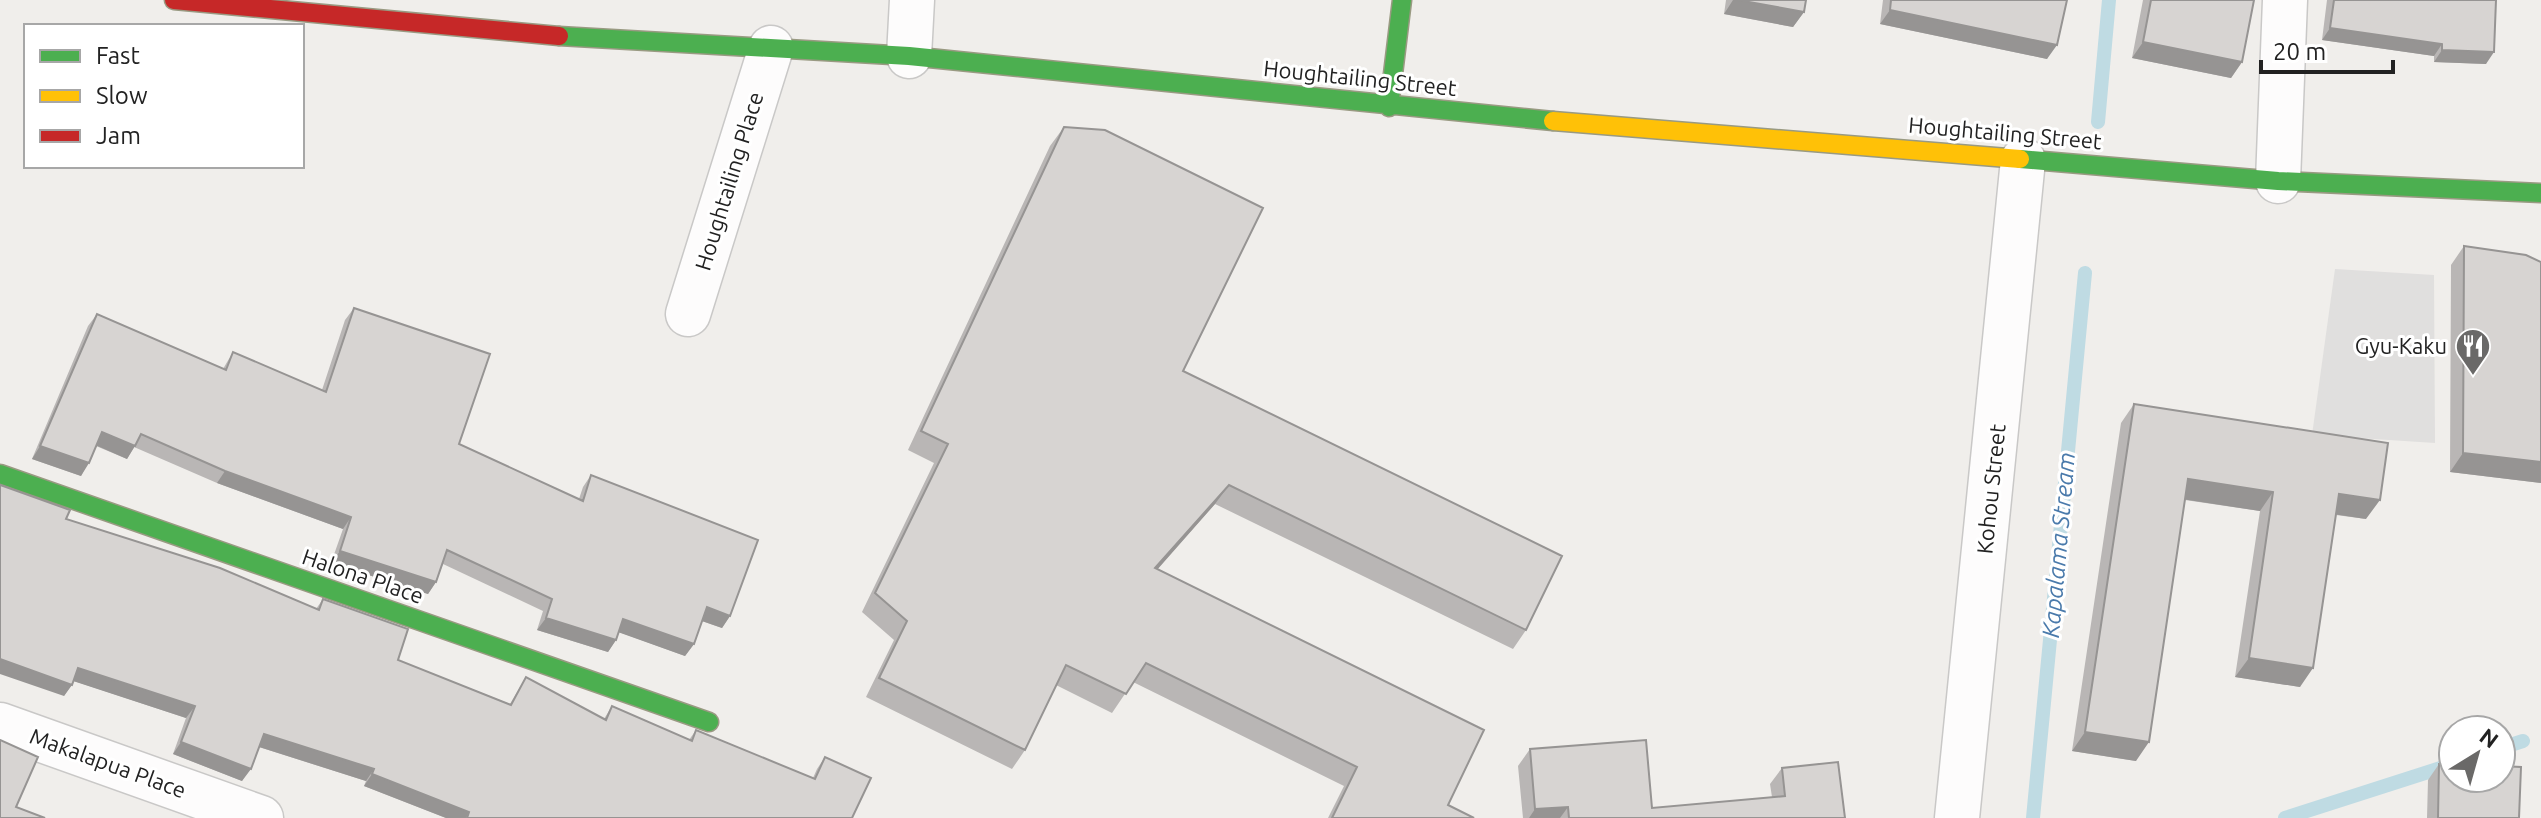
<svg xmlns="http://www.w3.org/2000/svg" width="2541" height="818" viewBox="0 0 2541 818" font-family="Ubuntu,sans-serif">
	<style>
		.parking { fill: #e0dfde }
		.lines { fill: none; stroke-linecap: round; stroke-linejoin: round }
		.stream { stroke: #bfdbe3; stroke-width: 14 }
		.street-casing { stroke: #c9c8c7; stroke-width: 47 }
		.fast-casing { stroke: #999a82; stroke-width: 21 }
		.slow-casing { stroke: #999a82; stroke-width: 21 }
		.jam-casing { stroke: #999a82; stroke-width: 21 }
		.street { stroke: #fdfcfc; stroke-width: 44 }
		.fast { stroke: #4caf50; stroke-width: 18 }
		.slow { stroke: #ffc107; stroke-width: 18 }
		.jam { stroke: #c62828; stroke-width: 18 }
		.wall { fill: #b9b6b5 }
		.shaded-wall { fill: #969493 }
		.building { fill: #d7d4d2; stroke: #969493; stroke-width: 2 }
		.labels { text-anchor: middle; stroke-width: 6; stroke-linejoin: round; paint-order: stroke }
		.street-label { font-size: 22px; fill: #222; stroke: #fff }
		.poi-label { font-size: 22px; fill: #222; stroke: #fff; text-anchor: end }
		.water-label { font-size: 24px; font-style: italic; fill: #4a7aab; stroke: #fff }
	</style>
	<rect width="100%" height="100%" fill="#f0eeeb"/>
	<path class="parking" d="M2335 269 2434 275 2435 443 2312 435Z"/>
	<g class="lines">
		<path class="stream" d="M2098 122 2109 0
			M2501 748 2523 741
			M2033 818 2085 273
			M2285 818 2453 764"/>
		<g class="street-casing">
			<path id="street" d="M909 56 912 0
				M2278 181 2285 0
				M688 314 771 48
				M0 725 261 818
				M1957 818 2023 160"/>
		</g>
		<g class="fast-casing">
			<path id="fast" d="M559 36 909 56 1553 121
				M1389 107 1402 0
				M2020 159 2278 181 2541 193
				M0 474 709 722"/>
		</g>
		<g class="slow-casing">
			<path id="slow" d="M1553 121 2020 159"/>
		</g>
		<g class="jam-casing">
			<path id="jam" d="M174 0 559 36"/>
		</g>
		<use href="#street" class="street"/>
		<use href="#fast" class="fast"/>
		<use href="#slow" class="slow"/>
		<use href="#jam" class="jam"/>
	</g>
	<path class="wall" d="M1726 0H1806L1804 12 1793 27 1724 14Z
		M1883 0H2067L2047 59 1880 24Z
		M2143 0H2254L2242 62 2231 78 2132 58Z
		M2327 0H2496L2486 64 2434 62V56L2322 40Z
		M1064 127 1183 371 1526 630 1513 649 1215 504 1157 569 1448 805 1474 818H1328L1344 786 1133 682 1112 713 1056 685 1025 750 1012 769 866 697 894 640 862 612 934 463 908 450 1050 146Z
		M2464 246 2541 262V483L2450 472 2451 265Z
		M354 308 459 444 579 499 583 487 591 475 730 616 722 628 702 621 694 644 685 656 619 632 616 640 608 652 537 630 543 611 443 564 436 582 428 594 331 563 343 529 217 483 134 447 127 459 96 446 81 476 32 459 88 326 97 314 223 369 233 352 322 390 345 320Z
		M2134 404 2366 519 2336 515 2300 687 2235 677 2260 511 2185 500 2136 761 2072 751 2121 423Z
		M66 519 316 609 323 599 398 660 510 704 526 677 604 719 612 706 689 740 696 730 813 778 817 769 825 757 852 818H446L364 786 366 781 259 747 242 781 173 754 186 718 74 681 64 696Z
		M1530 749 1652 808 1772 797 1770 784 1782 768 1845 818H1523L1518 766Z
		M2439 764 2519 818H2427L2428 780Z"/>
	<path class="shaded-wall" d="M1733 0H1738L1804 12 1793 27 1724 14Z
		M1890 10 2057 45 2047 59 1880 24Z
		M2330 28 2442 44 2434 56 2322 40Z
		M2143 42 2242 62 2231 78 2132 58Z
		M2442 50 2494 52 2486 64 2434 62Z
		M102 432 135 446 127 459 93 444Z
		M40 446 89 463 81 476 32 459Z
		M2463 453 2541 462V483L2450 472Z
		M225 471 351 517 343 529 217 483Z
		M2188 479 2273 492 2260 511 2175 498Z
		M1229 485 1215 504 1142 587 1155 568Z
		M2339 494 2380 500 2366 519 2326 513Z
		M340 551 436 582 428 594 331 563Z
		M707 607 730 616 722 628 699 620Z
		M546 618 616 640 608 652 537 630Z
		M623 619 694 644 685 656 615 631Z
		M2249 658 2313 668 2300 687 2235 677Z
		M0 659 72 685 64 696 0 674Z
		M78 668 195 706 186 718 70 680Z
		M2085 732 2149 742 2136 761 2072 751Z
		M264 734 374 769 366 781 256 746Z
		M181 742 251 769 242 781 173 754Z
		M372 774 469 812 466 818H446L364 786Z
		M1568 807 1560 818H1529L1535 809Z"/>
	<path class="building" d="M1738 0H1806L1804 12Z
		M1891 0H2067L2057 45 1890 10Z
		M2151 0H2254L2242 62 2143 42Z
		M2334 0H2496L2494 52 2442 50V44L2330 28Z
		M1064 127 1105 130 1263 208 1183 371 1562 556 1526 630 1229 485 1155 568 1484 730 1448 805 1474 818H1332L1357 767 1146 663 1126 694 1066 665 1025 750 879 678 907 621 875 593 948 444 921 431Z
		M2464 246 2526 255 2541 262V462L2463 453Z
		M354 308 490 354 459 444 583 501 591 475 758 540 730 616 707 607 694 644 623 619 616 640 546 618 552 599 447 550 436 582 340 551 351 517 225 471 141 434 135 446 102 432 89 463 40 446 97 314 226 370 233 352 326 392Z
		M2134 404 2388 443 2380 500 2339 494 2313 668 2249 658 2273 492 2188 479 2149 742 2085 732Z
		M0 485 70 510 66 519 220 568 319 610 323 599 408 629 398 660 511 705 526 677 606 720 612 706 692 741 696 730 815 779 825 757 871 778 852 818H467L469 812 372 774 374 769 264 734 251 769 181 742 195 706 78 668 72 685 0 659Z
		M0 740 38 757 16 807 45 818H0Z
		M1646 740 1652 808 1785 796 1782 768 1838 762 1845 818H1569L1568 807 1535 809 1530 749Z
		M2439 764 2453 765V778H2501V766L2521 767 2519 818H2438Z"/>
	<defs>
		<g id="restaurant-pin" transform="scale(1.8)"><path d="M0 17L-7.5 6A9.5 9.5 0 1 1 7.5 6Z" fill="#6a6968" stroke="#fff"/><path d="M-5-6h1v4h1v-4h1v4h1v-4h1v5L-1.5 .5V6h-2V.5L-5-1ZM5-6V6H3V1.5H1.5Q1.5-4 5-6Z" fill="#fff"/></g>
	</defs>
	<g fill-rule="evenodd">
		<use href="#restaurant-pin" x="2473" y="346"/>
	</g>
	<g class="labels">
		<g class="street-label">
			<text transform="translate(1360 78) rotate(6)" y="8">Houghtailing Street</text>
			<text transform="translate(2005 133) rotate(5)" y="8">Houghtailing Street</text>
			<text transform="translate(729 181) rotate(-73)" y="8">Houghtailing Place</text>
			<text transform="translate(1991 489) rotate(-84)" y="8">Kohou Street</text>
			<text transform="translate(363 576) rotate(19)" y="8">Halona Place</text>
			<text transform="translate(108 763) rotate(20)" y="8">Makalapua Place</text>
		</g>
		<g class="poi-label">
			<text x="2447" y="354">Gyu-Kaku</text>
		</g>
		<g class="water-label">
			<text transform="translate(2059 545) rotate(-85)" y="8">Kapalama Stream</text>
		</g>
	</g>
	<rect x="24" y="24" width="280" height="144" fill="#ffffff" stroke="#a7a7a7" stroke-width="2"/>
	<rect x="40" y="50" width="40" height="12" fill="#4caf50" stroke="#a7a7a7" stroke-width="2"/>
	<text x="96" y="64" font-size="24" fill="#222222">Fast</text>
	<rect x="40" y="90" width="40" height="12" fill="#ffc107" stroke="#a7a7a7" stroke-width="2"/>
	<text x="96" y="104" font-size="24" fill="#222222">Slow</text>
	<rect x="40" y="130" width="40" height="12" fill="#c62828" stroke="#a7a7a7" stroke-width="2"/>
	<text x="96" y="144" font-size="24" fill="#222222">Jam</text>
	<g transform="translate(2477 754) rotate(37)"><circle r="38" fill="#ffffff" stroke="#a7a7a7" stroke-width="2"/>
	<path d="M0-6L14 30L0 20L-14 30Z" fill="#6a6968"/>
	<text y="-12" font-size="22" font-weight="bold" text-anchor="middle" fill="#222222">N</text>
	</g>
	<path d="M2261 60v12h132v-12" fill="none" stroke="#222222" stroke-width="4"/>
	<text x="2273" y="60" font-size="24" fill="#222222" stroke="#ffffff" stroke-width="6" paint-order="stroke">20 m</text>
</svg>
